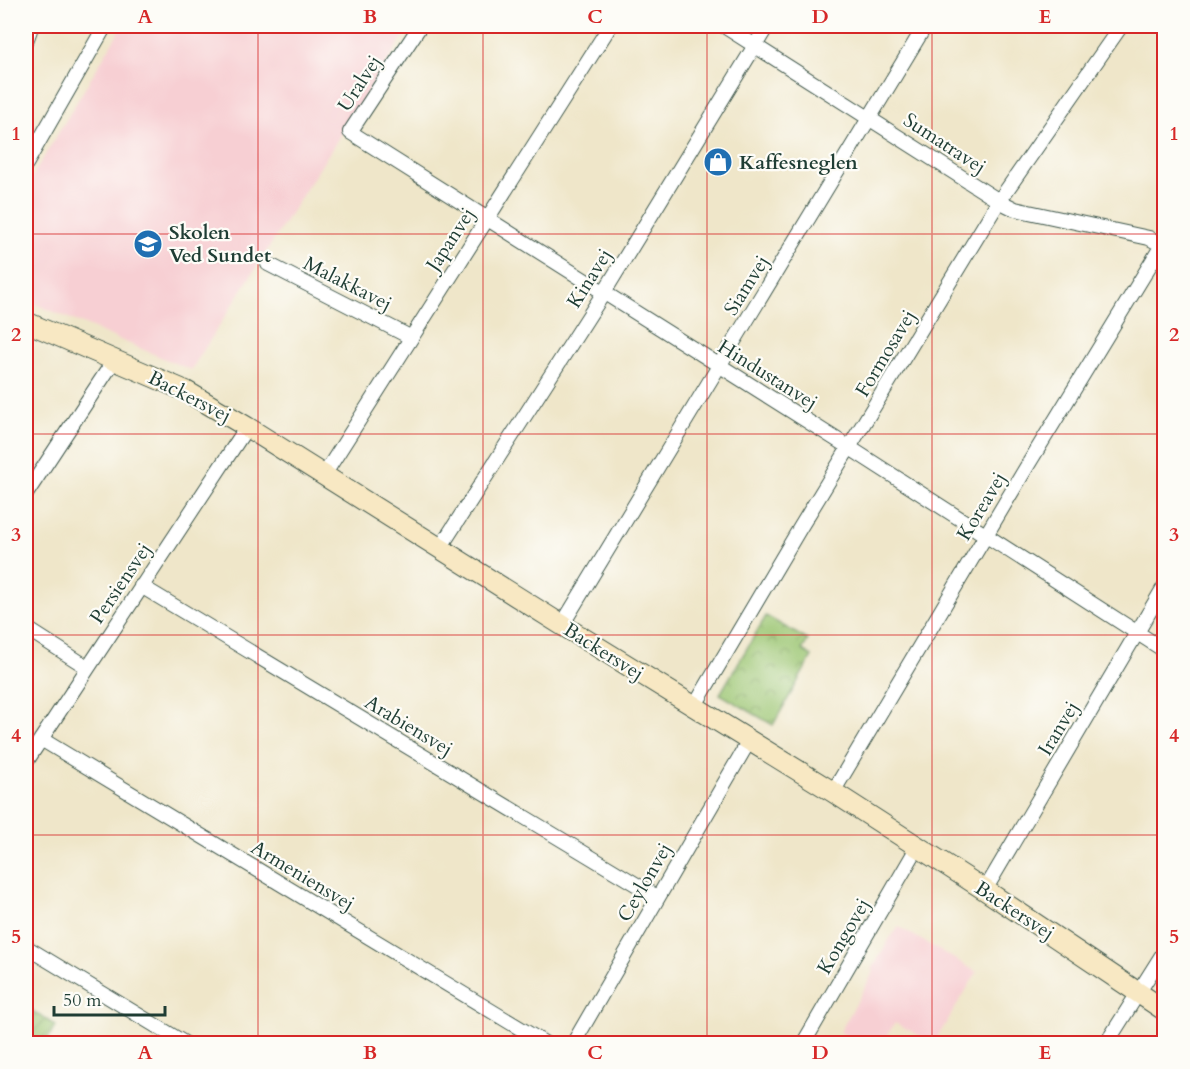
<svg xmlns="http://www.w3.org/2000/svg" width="1190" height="1069" viewBox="0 0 1190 1069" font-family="Cardo,serif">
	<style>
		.built { fill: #f7cfd3 }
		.park { fill: url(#park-crowns); stroke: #5e8254; stroke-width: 1.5 }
		.garden { fill: url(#garden-furrows); stroke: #5e8254; stroke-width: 1.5 }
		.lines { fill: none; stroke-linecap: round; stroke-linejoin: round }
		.street-casing { stroke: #3e564a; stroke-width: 16 }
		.secondary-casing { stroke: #3e564a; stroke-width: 22 }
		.street { stroke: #fff; stroke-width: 14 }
		.secondary { stroke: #f8e8c3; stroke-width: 20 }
		.grid { fill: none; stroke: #d62828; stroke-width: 1.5; stroke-opacity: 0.55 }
		.labels { text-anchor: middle; stroke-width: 4.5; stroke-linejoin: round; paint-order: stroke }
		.street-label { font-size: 20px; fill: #1f3d34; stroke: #fdfcf7 }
		.poi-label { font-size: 20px; font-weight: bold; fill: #1f3d34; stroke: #fdfcf7; text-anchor: start }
		.neatline { fill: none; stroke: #d62828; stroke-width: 2 }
		.grid-label { font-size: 20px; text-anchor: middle; font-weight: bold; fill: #d62828 }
	</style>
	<defs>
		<pattern id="park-crowns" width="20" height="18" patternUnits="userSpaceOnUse" patternTransform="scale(1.5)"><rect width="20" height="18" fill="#9cc673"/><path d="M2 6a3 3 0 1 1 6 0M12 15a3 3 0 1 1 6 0" fill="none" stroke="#7fa25f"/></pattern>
		<pattern id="garden-furrows" width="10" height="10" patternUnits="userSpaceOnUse" patternTransform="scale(1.5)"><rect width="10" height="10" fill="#9cc673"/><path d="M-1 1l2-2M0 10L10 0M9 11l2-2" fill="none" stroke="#7fa25f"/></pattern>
	</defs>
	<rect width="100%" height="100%" fill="#fdfcf7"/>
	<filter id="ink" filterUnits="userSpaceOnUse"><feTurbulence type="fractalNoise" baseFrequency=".0167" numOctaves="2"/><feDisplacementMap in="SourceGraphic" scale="12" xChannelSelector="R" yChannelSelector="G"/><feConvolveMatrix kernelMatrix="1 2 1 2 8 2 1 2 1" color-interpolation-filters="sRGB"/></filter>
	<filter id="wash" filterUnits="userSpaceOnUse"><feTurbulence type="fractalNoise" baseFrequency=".008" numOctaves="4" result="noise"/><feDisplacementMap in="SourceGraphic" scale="24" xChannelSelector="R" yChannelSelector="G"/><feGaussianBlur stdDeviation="1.35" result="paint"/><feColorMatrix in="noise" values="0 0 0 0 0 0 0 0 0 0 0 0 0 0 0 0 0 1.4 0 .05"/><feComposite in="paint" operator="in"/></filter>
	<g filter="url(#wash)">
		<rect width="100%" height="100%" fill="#efe6c9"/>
		<path class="built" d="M122 26H410L191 370 26 300V187Z
			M899 927 977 972 934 1043 895 1023 882 1043H859L840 1032 874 971 872 969 890 938Z"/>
		<path class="park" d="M766 616 808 640 802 650 812 656 773 725 720 694Z"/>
		<path class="garden" d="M26 1007 56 1026 45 1043H26Z"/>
	</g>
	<g filter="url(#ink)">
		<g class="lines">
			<g class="street-casing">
				<path id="street" d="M420 26 350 132 850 448 1164 650
					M724 26 999 201 1015 209 1149 238 1164 246
					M26 41 30 30V26
					M26 164 105 26
					M268 264 410 337
					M324 475 610 26
					M26 494 115 359
					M440 548 603 294 767 26
					M141 586 657 897
					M562 625 925 26
					M26 628 87 667
					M694 707 800 528 999 201 1121 26
					M41 739 546 1044
					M26 762 247 427
					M833 792 1026 468 1164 242
					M985 890 1164 587
					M26 947 186 1044
					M573 1044 749 741
					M803 1044 917 848
					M1106 1044 1164 952"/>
			</g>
			<g class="secondary-casing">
				<path id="secondary" d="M26 322 186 391 247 427 562 625 833 792 985 890 1164 1010"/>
			</g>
			<use href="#street" class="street"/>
			<use href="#secondary" class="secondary"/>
		</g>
	</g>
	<path class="grid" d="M258 26V1044M483 26V1044M707 26V1044M932 26V1044M26 234H1164M26 434H1164M26 635H1164M26 835H1164"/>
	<defs>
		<g id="shop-disc" transform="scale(1.5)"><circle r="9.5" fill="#1f6fb2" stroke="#fdfcf7"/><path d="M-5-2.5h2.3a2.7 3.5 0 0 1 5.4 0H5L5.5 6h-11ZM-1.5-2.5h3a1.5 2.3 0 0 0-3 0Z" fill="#fff"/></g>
		<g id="school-disc" transform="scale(1.5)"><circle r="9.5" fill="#1f6fb2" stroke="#fdfcf7"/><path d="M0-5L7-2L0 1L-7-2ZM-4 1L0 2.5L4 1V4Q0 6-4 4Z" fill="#fff"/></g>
	</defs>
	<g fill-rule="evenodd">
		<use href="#shop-disc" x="718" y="162"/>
		<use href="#school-disc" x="148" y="244"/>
	</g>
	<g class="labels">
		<g class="street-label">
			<text transform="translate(359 83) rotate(-57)" y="7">Uralvej</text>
			<text transform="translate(945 143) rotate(33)" y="7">Sumatravej</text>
			<text transform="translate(450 239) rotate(-57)" y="7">Japanvej</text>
			<text transform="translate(589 278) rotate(-58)" y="7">Kinavej</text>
			<text transform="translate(348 283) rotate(27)" y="7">Malakkavej</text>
			<text transform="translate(746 285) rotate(-58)" y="7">Siamvej</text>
			<text transform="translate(885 353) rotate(-59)" y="7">Formosavej</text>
			<text transform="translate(768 374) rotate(32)" y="7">Hindustanvej</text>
			<text transform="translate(190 396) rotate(27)" y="7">Backersvej</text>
			<text transform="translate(981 506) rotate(-59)" y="7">Koreavej</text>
			<text transform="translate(120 583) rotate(-56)" y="7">Persiensvej</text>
			<text transform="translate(604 651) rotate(32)" y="7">Backersvej</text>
			<text transform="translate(409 725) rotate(31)" y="7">Arabiensvej</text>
			<text transform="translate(1058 728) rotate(-59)" y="7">Iranvej</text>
			<text transform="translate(303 875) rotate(31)" y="7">Armeniensvej</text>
			<text transform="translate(644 882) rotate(-60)" y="7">Ceylonvej</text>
			<text transform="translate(1015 910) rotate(33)" y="7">Backersvej</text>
			<text transform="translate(843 936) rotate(-60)" y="7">Kongovej</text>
		</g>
		<g class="poi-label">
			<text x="739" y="169">Kaffesneglen</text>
			<text x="169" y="239">Skolen<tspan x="169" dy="23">Ved Sundet</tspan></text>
		</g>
	</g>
	<rect width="1190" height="1069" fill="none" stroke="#fdfcf7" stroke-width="66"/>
	<path d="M54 1006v9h111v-9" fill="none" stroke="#1f3d34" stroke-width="3"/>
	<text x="63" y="1006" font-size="18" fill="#1f3d34" stroke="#fdfcf7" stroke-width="4.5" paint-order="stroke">50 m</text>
	<rect x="33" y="33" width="1124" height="1003" class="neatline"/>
	<g class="grid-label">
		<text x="145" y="23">A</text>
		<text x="370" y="23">B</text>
		<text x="595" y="23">C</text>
		<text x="820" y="23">D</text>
		<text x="1045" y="23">E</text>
		<text x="16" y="140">1</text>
		<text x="1174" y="140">1</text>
		<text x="16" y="341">2</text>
		<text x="1174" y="341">2</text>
		<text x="16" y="541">3</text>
		<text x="1174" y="541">3</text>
		<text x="16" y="742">4</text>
		<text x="1174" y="742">4</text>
		<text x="16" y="943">5</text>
		<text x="1174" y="943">5</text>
		<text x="145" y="1059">A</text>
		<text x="370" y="1059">B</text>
		<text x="595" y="1059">C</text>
		<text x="820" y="1059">D</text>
		<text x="1045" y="1059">E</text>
	</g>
</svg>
